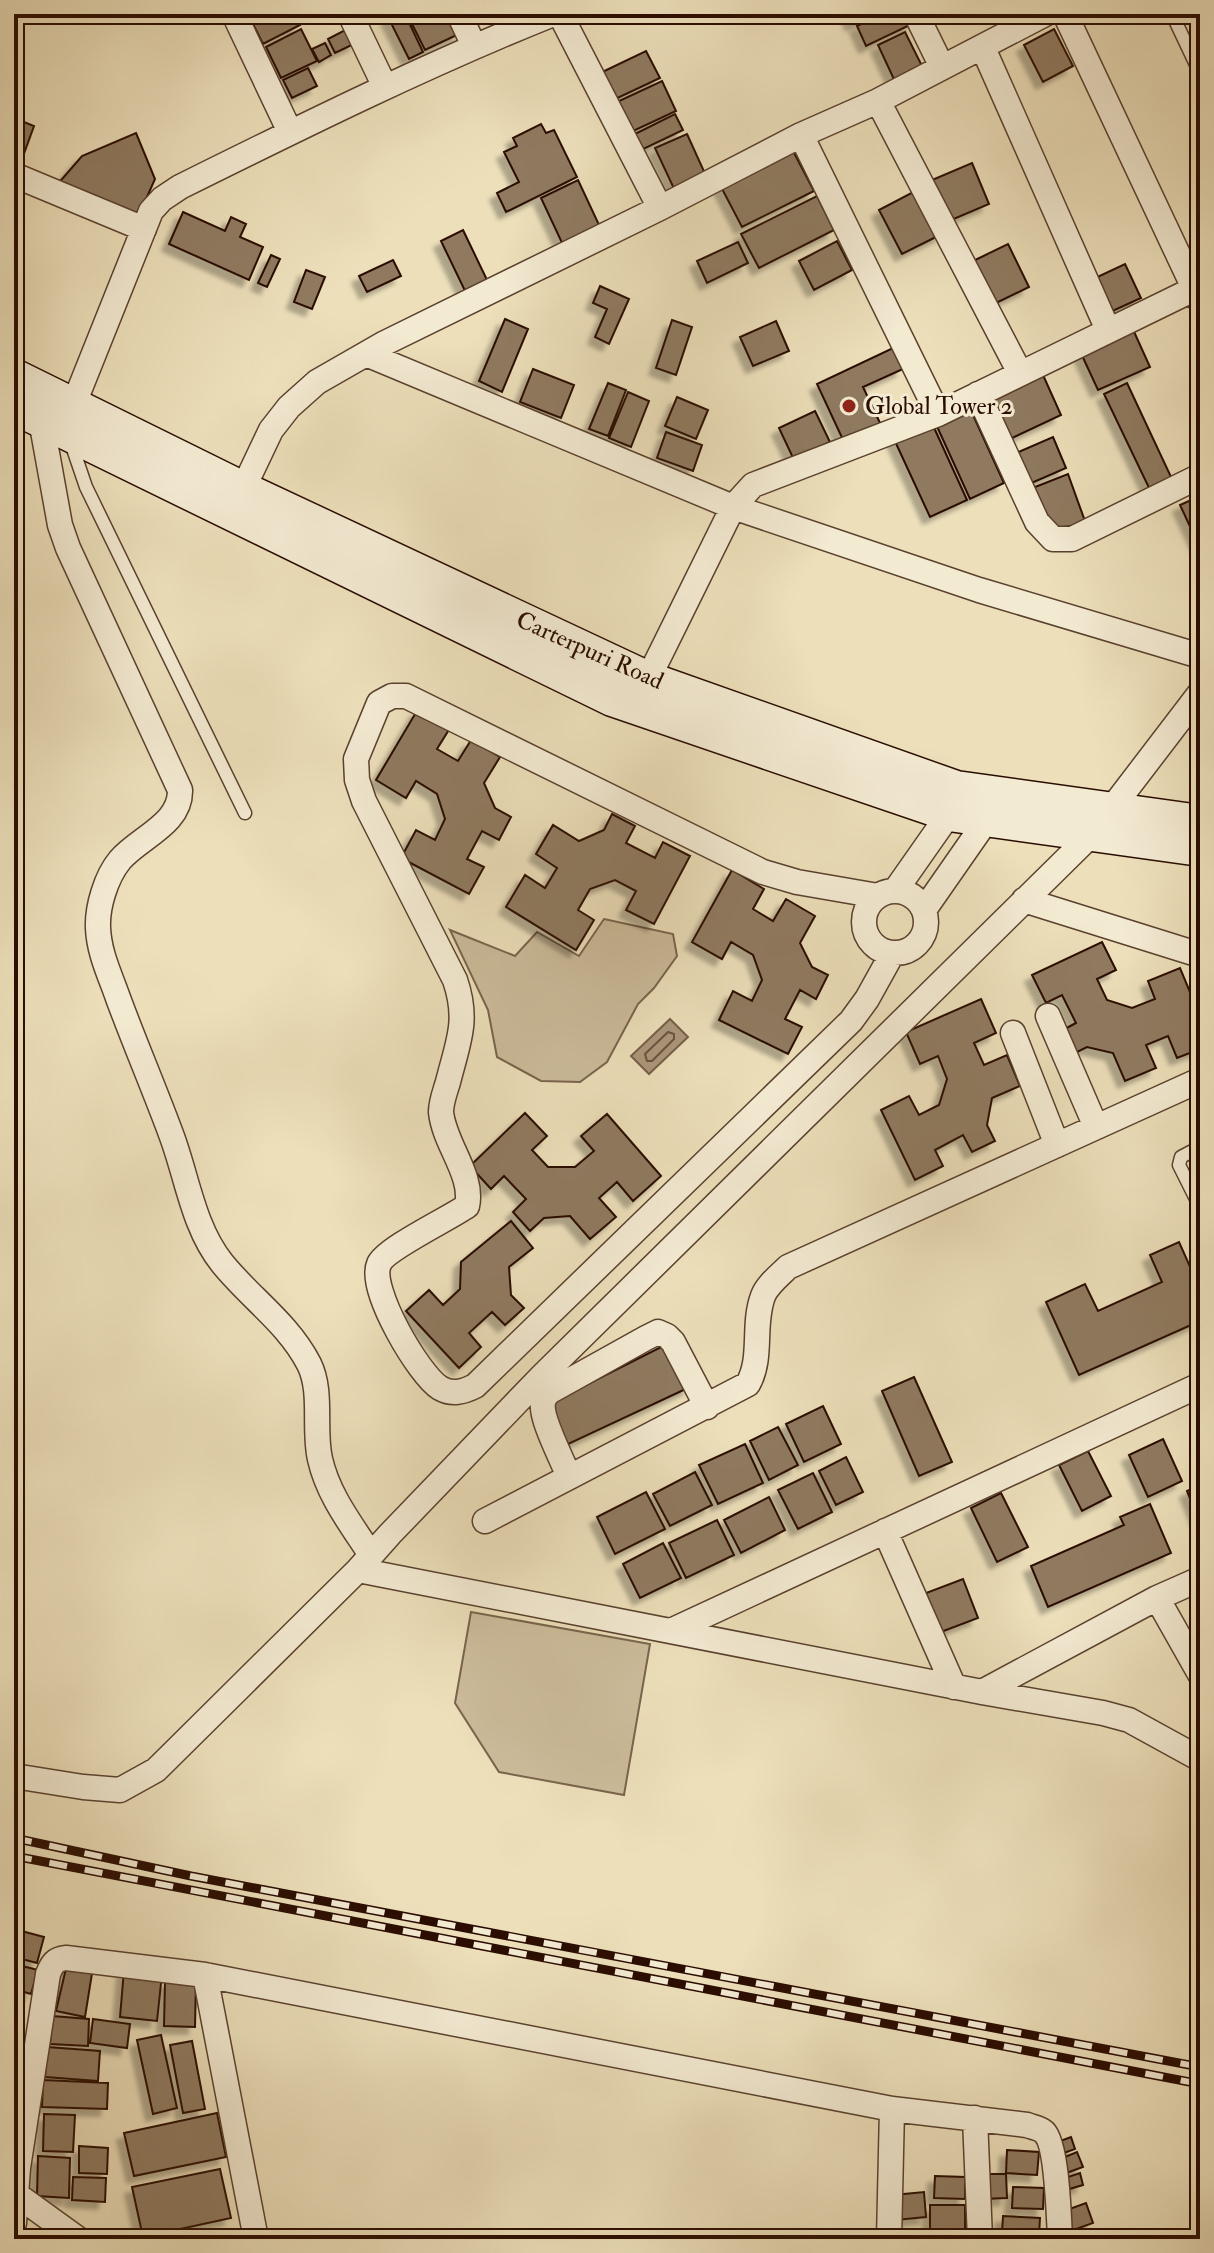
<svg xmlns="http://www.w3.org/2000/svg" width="1214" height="2253" viewBox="0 0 1214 2253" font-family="'IM FELL Double Pica',serif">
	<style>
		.green { fill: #cbbb9a; stroke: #7a644d; stroke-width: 2 }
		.water { fill: #aa977b; stroke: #775f4a; stroke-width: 2 }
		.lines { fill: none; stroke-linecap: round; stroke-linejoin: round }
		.shore { stroke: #6a523e; stroke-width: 2 }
		.building { fill: #8f7a61; stroke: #2a0c00; stroke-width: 2; filter: url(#shadow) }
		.service-casing { stroke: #5a412e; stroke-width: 15 }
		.minor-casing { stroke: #5a412e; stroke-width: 27 }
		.secondary-casing { stroke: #2a0c00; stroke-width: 37 }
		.service { stroke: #f3ead2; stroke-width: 12 }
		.minor { stroke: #f3ead2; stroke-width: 24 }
		.secondary { stroke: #f3ead2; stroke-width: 34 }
		.rail-casing { stroke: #2a0c00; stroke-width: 9 }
		.rail { stroke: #f3ead2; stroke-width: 6; stroke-dasharray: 18; stroke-linecap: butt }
		.poi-dot { fill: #8f2418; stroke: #f3ead2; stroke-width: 3 }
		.labels { text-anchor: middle; stroke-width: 6; stroke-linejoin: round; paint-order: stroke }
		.poi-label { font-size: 24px; fill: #2a0c00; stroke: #f3ead2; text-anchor: start }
		.street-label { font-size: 24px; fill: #2a0c00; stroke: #f3ead2 }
	</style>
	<defs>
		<filter id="shadow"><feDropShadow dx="-7" dy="7" stdDeviation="2" flood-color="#0004"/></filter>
	</defs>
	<rect width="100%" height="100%" fill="#ecdfba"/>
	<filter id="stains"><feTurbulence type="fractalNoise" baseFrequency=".0025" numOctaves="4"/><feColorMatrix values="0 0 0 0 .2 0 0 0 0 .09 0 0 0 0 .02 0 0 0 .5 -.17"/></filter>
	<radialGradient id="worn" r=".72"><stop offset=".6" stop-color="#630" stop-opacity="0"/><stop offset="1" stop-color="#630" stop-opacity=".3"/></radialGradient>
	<path class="green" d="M604 919 673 934 677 956 654 988 638 1004 607 1062 580 1082 541 1081 497 1057 488 1010 450 930 515 956 537 932 579 956Z
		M471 1612 650 1644 624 1795 499 1772 455 1703Z"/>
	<path class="water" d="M670 1019 688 1037 649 1074 631 1056Z"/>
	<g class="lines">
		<path class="shore" d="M668 1032 674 1034V1039L652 1061H647L645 1054Z"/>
	</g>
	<path class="building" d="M263 14H295L300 25 263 44 251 20Z
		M394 14H405L423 52 409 59 388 17Z
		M407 14H452L461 33 425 50Z
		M848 14H873L853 24Z
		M882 14H907L912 24 866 46 857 26Z
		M349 28 356 43 335 53 328 39Z
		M301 29 317 61 281 78 266 47Z
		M1054 29 1073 66 1043 82 1024 45Z
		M905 32 926 74 898 88 878 45Z
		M325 43 331 55 319 62 312 49Z
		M646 51 660 78 609 102 596 75Z
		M308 68 317 86 292 98 283 80Z
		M662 81 676 111 631 132 617 102Z
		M675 114 683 130 637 152 629 137Z
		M14 118 34 126 18 170 14 169Z
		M541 124 546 133 554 130 577 177 506 212 497 193 519 182 504 152 517 146 513 138Z
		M136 133 155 179 135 224 56 186 82 156Z
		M687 134 707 178 676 193 655 148Z
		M792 149 814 191 742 227 720 185Z
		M972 163 989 204 949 221 932 180Z
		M578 180 600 227 563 245 541 198Z
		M919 189 942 234 902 254 879 210Z
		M817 196 834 230 759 268 741 234Z
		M183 212 225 231 231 217 246 224 240 237 263 247 249 280 169 244Z
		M463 230 488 282 466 293 441 241Z
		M837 241 852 270 814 290 799 261Z
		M738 242 748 263 707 283 697 261Z
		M1008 244 1029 287 992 305 971 262Z
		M271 255 280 259 267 287 258 283Z
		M393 260 401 276 367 292 359 276Z
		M1125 264 1141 298 1106 314 1091 280Z
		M306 270 325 277 312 309 294 302Z
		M600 286 629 299 609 344 595 337 607 309 593 303Z
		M505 319 528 329 502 392 479 381Z
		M672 320 692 327 676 375 656 368Z
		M776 321 789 351 753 366 740 337Z
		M1131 325 1150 367 1098 390 1079 349Z
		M893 348 903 369 863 387 881 425 844 442 817 384Z
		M533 369 574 385 561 418 520 402Z
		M1043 375 1061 415 1008 440 989 400Z
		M608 383 626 390 608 436 589 429Z
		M1127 383 1172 479 1150 490 1104 394Z
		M628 392 649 401 631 447 609 438Z
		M677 397 708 410 696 439 665 426Z
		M969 406 1004 483 970 499 935 422Z
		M815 411 830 442 794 460 779 428Z
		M931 421 967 500 930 517 893 437Z
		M666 432 702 445 693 471 657 458Z
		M1053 437 1066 468 1027 485 1014 454Z
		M1068 474 1086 524 1056 528 1030 489Z
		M1200 496V548L1180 505Z
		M418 709 450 728 437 749 458 761 471 740 500 757 484 783 495 808 511 817 499 840 482 831 467 859 484 867 469 894 401 858 416 830 435 840 445 819 437 794 416 781 406 798 376 780Z
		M612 814 635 826 626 843 655 858 663 842 690 856 654 924 626 910 636 891 615 880 590 889 578 910 594 920 576 950 506 907 525 875 545 888 557 868 536 854 553 825 579 841 604 830Z
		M732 870 764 889 753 909 773 921 786 899 815 916 800 943 812 967 828 975 816 999 800 990 785 1019 802 1027 788 1054 719 1020 733 991 752 1001 762 980 753 955 731 942 722 959 692 942Z
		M1102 942 1116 970 1097 979 1107 1000 1132 1008 1155 999 1148 981 1180 968 1200 1016V1049L1177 1058 1168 1036 1146 1045 1156 1068 1125 1081 1113 1053 1087 1047 1071 1055 1059 1032 1076 1023 1062 995 1046 1003 1032 975Z
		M981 999 996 1033 974 1043 984 1065 1007 1055 1020 1086 992 1098 987 1125 995 1141 972 1152 963 1135 935 1150 943 1166 915 1180 881 1110 909 1096 919 1115 939 1105 947 1079 938 1056 920 1064 906 1032Z
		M525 1113 547 1136 532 1150 548 1167H575L594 1151 581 1136 607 1114 661 1176 633 1201 617 1182 599 1198 616 1217 590 1239 570 1216 544 1218 530 1231 513 1212 526 1199 504 1176 491 1189 470 1166Z
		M511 1221 533 1248 509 1267 511 1295 524 1308 505 1325 492 1312 469 1333 481 1347 459 1368 406 1311 429 1290 443 1305 460 1289 461 1262Z
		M1179 1242 1200 1289V1321L1079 1375 1046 1302 1085 1284 1098 1311 1162 1282 1150 1255Z
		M665 1345 690 1387 564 1446 548 1404Z
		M914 1377 952 1462 919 1476 882 1391Z
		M823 1406 841 1444 804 1462 786 1424Z
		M778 1427 798 1465 769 1480 750 1441Z
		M1163 1439 1182 1481 1148 1497 1129 1455Z
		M745 1444 763 1483 718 1504 699 1465Z
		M1088 1451 1111 1496 1082 1511 1059 1465Z
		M846 1457 863 1492 836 1505 819 1471Z
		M695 1472 712 1505 670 1526 653 1494Z
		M813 1473 832 1512 798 1529 778 1490Z
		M1200 1485V1523L1187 1491Z
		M646 1492 665 1529 615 1554 597 1517Z
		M1001 1493 1028 1547 997 1562 971 1508Z
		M769 1497 785 1530 741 1553 724 1520Z
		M1150 1504 1171 1553 1048 1607 1031 1566 1124 1525 1120 1517Z
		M717 1520 734 1555 686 1578 669 1543Z
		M663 1543 681 1578 640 1598 623 1564Z
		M963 1579 978 1618 941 1632 926 1593Z
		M14 1929 44 1937 37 1963 14 1957Z
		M14 1964 38 1970 31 1994 14 1989Z
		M67 1964 93 1967 85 2017 56 2011Z
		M124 1970 162 1974 157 2021 120 2017Z
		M165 1981 196 1982 195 2027 164 2026Z
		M52 2016 89 2019 88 2046 50 2044Z
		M93 2019 130 2024 127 2048 90 2043Z
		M14 2033 28 2037 19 2070 14 2068Z
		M161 2035 177 2108 153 2114 137 2040Z
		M192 2041 205 2109 183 2113 170 2045Z
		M47 2047 100 2051 98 2081 45 2077Z
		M43 2080 108 2083 107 2109 42 2107Z
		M217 2113 226 2157 134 2176 124 2133Z
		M44 2114 75 2115 73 2152 43 2151Z
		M1071 2137 1075 2149 1056 2156 1052 2144Z
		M79 2146 108 2148 107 2174 79 2173Z
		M1007 2150 1039 2152 1037 2175 1006 2173Z
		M1077 2152 1083 2167 1061 2175 1055 2161Z
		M38 2156 70 2158 69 2198 37 2196Z
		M220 2169 231 2218 143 2237 132 2187Z
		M1080 2173 1083 2185 1066 2190 1062 2179Z
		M981 2174H1006L1007 2198 982 2199Z
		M935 2176 965 2177V2199L934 2198Z
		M73 2177 106 2178 105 2202 72 2200Z
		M1013 2187 1044 2188 1043 2209 1012 2208Z
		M924 2192 926 2217 896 2220 894 2195Z
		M1086 2203 1093 2223 1068 2232 1061 2212Z
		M930 2205H965V2230H930Z
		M1003 2216 1040 2218 1039 2235 1002 2233Z
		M925 2230V2239H892V2232Z"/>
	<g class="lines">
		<g class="service-casing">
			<path id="service" d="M1172 14 1200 73
				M70 440 86 487 245 813
				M1200 1147 1181 1157 1179 1165 1200 1207"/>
		</g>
		<g class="minor-casing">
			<path id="minor" d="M234 14 290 132
				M350 14 385 87
				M459 14 474 46
				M560 14 660 208
				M916 14 942 67
				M1065 14 1200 301
				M983 48 1108 330
				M878 101 1020 373
				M801 135 938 414
				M14 175 144 229
				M366 354 733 507 979 590 1200 656
				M978 394 1037 522 1053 539H1072L1200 476
				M70 419 73 406 151 211 162 199 180 187C303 126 426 65 553 14
				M41 420 60 525 68 548 180 790C181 824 140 837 120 860 106 877 97 907 98 928 99 953 110 975 118 998 135 1044 154 1088 171 1134 187 1176 193 1227 222 1263 250 1298 288 1323 309 1364 323 1392 313 1429 320 1459 328 1495 351 1524 371 1555
				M243 489 271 430 289 407 317 382 385 343 660 208 801 135 878 101 1045 14
				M648 679 733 507 753 485 938 414 1194 289
				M864 922a31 31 0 1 1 62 0a31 31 0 1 1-62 0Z
				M895 891 949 814 953 799
				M878 896 797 882 763 872 406 696H392L379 703 356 759 357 780 364 801 455 980C469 1021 458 1042 448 1082 445 1092 441 1102 441 1112 444 1144 474 1175 467 1206 450 1218 385 1249 379 1264 368 1289 419 1375 440 1388 452 1395 463 1392 475 1386L851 1021 867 999 892 954
				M1024 900 1200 955
				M924 910 986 821 987 808
				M1048 1016 1096 1127
				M1013 1033 1057 1145
				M569 1477C563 1461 540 1418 543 1403 543 1398 546 1396 549 1392L646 1338 658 1332 667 1336 673 1342 707 1407
				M485 1521 748 1384C763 1357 752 1325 763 1296 767 1285 780 1275 788 1267L1200 1080
				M885 1531 954 1687
				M358 1570 982 1692 1103 1713 1129 1720 1200 1759
				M1157 1598 1200 1674
				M673 1630 1200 1385
				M982 1692 1157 1598 1200 1579
				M14 1776 83 1787 120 1790 156 1770 358 1570 390 1534 542 1376 1093 833 1200 693
				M205 1975 256 2239
				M892 2109 1027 2125C1032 2127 1040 2128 1044 2132 1057 2144 1059 2219 1060 2239
				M975 2118 980 2239
				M17 2195 78 2239
				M14 2223 18 2168 48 1974C52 1964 55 1959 66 1958L205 1975 892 2109 889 2239"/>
		</g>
		<g class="secondary-casing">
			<path id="secondary" d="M14 376 243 489 648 679 956 788 1200 822
				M14 407 612 699 949 814 1200 849"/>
		</g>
		<use href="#service" class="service"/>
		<use href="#minor" class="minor"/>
		<use href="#secondary" class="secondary"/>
		<g class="rail-casing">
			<path id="rail" d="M14 1838 191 1876 1200 2067
				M14 1856 1200 2084"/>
		</g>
		<use href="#rail" class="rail"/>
	</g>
	<circle class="poi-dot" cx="849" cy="406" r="8"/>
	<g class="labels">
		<g class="poi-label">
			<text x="865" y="414">Global Tower 2</text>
		</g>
		<g class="street-label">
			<text transform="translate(590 650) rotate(24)" y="8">Carterpuri Road</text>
		</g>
	</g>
	<rect width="1214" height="2253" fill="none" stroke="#ecdfba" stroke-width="48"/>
	<rect x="16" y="16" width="1182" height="2221" fill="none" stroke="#2a0c00" stroke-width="4"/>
	<rect x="24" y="24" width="1166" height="2205" fill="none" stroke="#2a0c00" stroke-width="2"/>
	<rect width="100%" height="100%" filter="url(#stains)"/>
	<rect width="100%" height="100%" fill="url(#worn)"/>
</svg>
